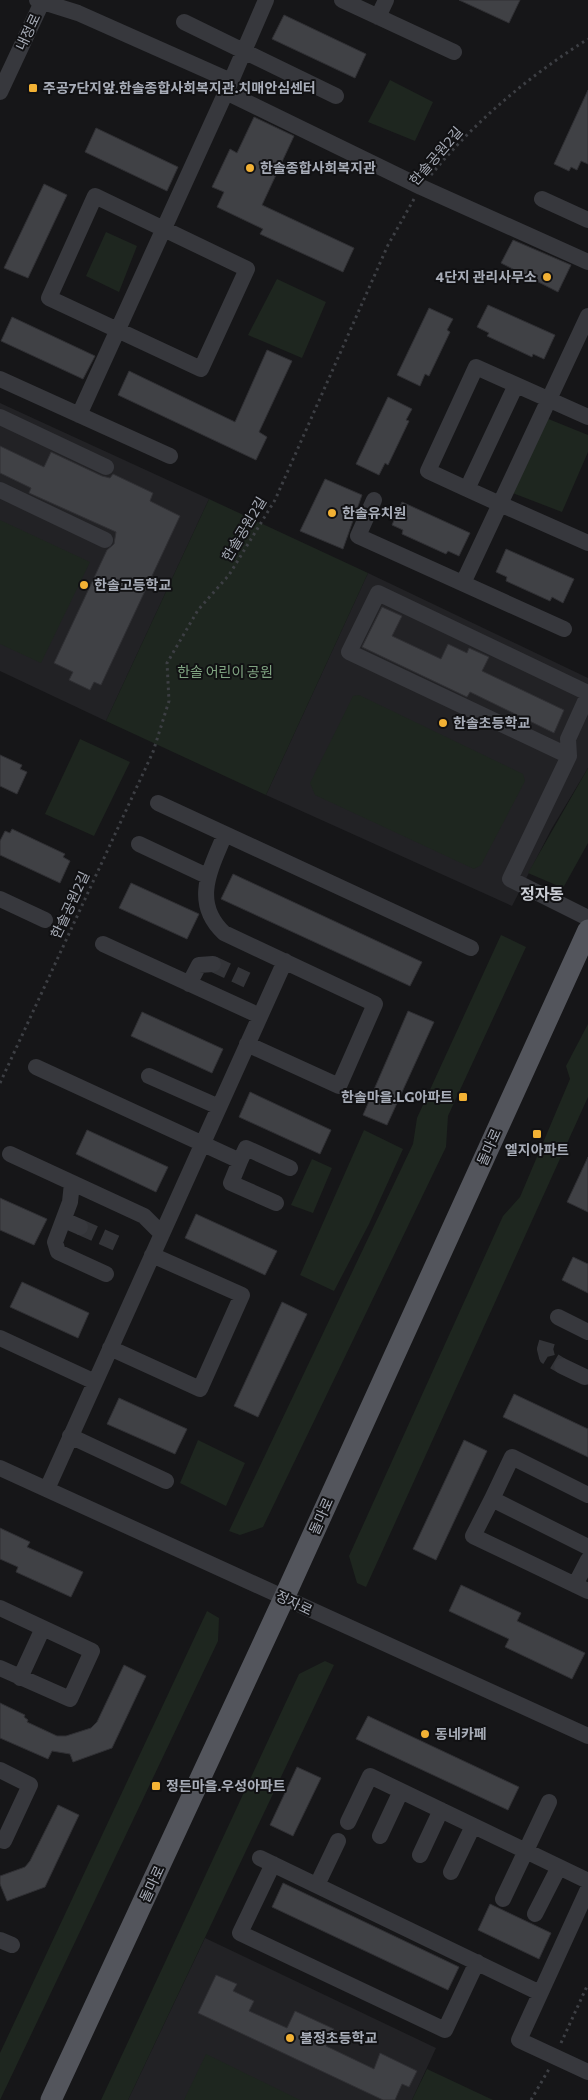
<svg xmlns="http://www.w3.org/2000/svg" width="588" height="2100" viewBox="0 0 588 2100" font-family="Commissioner,'Noto Sans KR',sans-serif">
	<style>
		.built { fill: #222225 }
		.green { fill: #1e261f }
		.building { fill: #404145; stroke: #303034 }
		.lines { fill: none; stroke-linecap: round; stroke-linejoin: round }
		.minor-tunnel { stroke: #333438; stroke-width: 16; stroke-dasharray: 16 8; stroke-linecap: butt }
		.path { stroke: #3d3f44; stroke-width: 3; stroke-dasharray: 2.5 4; stroke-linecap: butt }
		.minor { stroke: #37383d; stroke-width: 16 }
		.major { stroke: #53555c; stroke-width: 21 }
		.poi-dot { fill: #f2b134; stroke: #111113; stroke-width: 2 }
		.labels { text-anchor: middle; stroke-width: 4; stroke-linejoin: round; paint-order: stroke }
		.street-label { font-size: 14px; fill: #a8adb8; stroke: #111113 }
		.poi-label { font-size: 14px; font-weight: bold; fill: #a8adb8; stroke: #111113; text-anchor: start }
		.park-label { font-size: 14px; fill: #7fa381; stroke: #111113 }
		.quarter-label { font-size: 16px; font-weight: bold; fill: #c9ccd4; stroke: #111113 }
	</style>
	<rect width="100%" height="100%" fill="#161618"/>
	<path class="built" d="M0 403 209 499 106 721 0 671Z
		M368 573 588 678V768L552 828 512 906 266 795Z
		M205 1938 436 2048 412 2100H128Z"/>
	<path class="green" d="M390 80 433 102 415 141 368 122Z
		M106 232 137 246 119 292 86 276Z
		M277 279 326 302 302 358 248 335Z
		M546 418 588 435V452L562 512 510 492Z
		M209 499 368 573 266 795 106 721Z
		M0 520 90 562 41 663 0 644Z
		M359 695 523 774 525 781 481 865 474 869 315 795 310 783 353 696Z
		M80 739 130 762 94 836 45 814Z
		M588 768V843L563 888 528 873Z
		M501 935 526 947 448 1116 446 1147 263 1527 240 1535 229 1531 413 1144 417 1118Z
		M588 1024V1097L366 1587 357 1583 349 1556 503 1216 520 1197 570 1079 566 1066Z
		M364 1130 403 1149 369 1224 334 1291 300 1275Z
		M312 1159 332 1168 313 1213 291 1205Z
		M198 1440 245 1463 226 1506 180 1483Z
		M207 1611 219 1618 218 1641 0 2100V2053Z
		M325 1661 334 1665 128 2100H101L299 1674Z
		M206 2054 300 2100H184Z
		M427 2069 493 2100H412Z"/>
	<path class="building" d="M459 0H520L509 23Z
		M284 15 366 54 355 78 272 39Z
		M588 90V164L581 161 577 170 571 167 569 171 554 164Z
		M254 117 294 136 262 205 354 248 343 272 260 234 263 229 217 207 224 192 212 187 230 149 237 153Z
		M96 128 178 167 167 191 85 152Z
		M44 184 67 195 28 278 4 268Z
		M513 240 571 265 558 292 501 263Z
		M488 305 555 335 544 359 533 354 532 357 487 336 489 333 477 327Z
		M429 308 453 319 447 330 450 332 429 376 425 374 420 386 397 375Z
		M12 317 95 356 83 379 1 341Z
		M267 350 292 361 259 432 267 437 256 460 118 395 129 371 235 422Z
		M388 397 412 409 406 420 409 421 388 465 385 463 379 475 356 464Z
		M0 446 44 467 51 452 102 476 110 478 113 474 153 493 150 501 180 516 101 685 94 682 90 690 69 680 73 672 54 663 107 550 114 544 116 532 29 493 31 488 0 473Z
		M325 479 362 495 343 549 300 531Z
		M402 502 470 533 459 556 448 551 446 554 402 534 403 530 392 525Z
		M506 549 574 579 563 603 552 597 550 601 506 581 507 577 496 572Z
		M382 607 402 616 392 636 441 659 448 644 467 653 469 648 489 657 482 671 564 710 554 733 470 692 467 697 362 647Z
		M0 755 22 765 20 769 27 772 17 794 0 786Z
		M12 829 65 854 63 857 70 861 60 883 0 855V841L5 831 10 833Z
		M233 874 422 962 410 986 221 899Z
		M131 883 199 914 187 939 119 908Z
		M408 1011 434 1022 387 1125 363 1115Z
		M142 1012 223 1049 212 1073 131 1036Z
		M250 1092 331 1130 320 1154 239 1117Z
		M87 1130 168 1167 156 1192 76 1154Z
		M588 1157V1212L567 1202Z
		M0 1198 47 1219 34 1245 0 1230Z
		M196 1214 277 1251 265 1275 185 1238Z
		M573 1257 588 1264V1293L562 1280Z
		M22 1282 89 1313 78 1338 10 1307Z
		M282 1302 307 1314 258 1417 234 1406Z
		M514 1394 588 1429V1457L503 1417Z
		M119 1398 187 1429 175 1454 107 1424Z
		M464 1440 487 1451 436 1560 413 1549Z
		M0 1528 30 1542 27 1547 83 1572 71 1597 16 1572 18 1567 0 1559Z
		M461 1585 521 1613 517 1621 585 1653 572 1679 505 1647 509 1639 449 1611Z
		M124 1665 146 1676 112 1748 73 1762 70 1754 52 1751 48 1759 0 1738V1703L25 1715 24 1717 28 1720 27 1722 57 1736H66L91 1728 97 1722Z
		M368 1716 519 1787 508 1810 356 1739Z
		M297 1767 321 1778 293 1836 270 1825Z
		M58 1805 79 1815 45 1887 7 1901 0 1884V1876L25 1867 30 1861Z
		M283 1883 459 1967 448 1990 272 1907Z
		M490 1904 551 1933 539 1959 478 1930Z
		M216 1975 237 1984 233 1991 254 2001 249 2011 287 2028 295 2011 334 2029 326 2046 374 2069 380 2053 417 2071 409 2087 402 2084 395 2100H383L198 2013Z"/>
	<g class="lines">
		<path class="minor-tunnel" d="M213 964 247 980
			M80 1227 116 1243
			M547 1342 545 1349 547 1357 562 1366"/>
		<path class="path" d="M431 175C475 121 529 76 588 39
			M0 1083 153 752 169 701 167 663 198 610 229 575 275 500 388 245 414 199
			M561 2043 588 1984
			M531 2100 549 2069"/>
		<path class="minor" d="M37 0 78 13 231 81 226 92 421 187 588 262
			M342 0 454 52
			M378 17 386 0
			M184 22 336 96
			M231 81 266 0
			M0 92 43 0
			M95 196 247 269 201 369 49 298Z
			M542 199 588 220
			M588 316 500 504 588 543
			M0 379 170 456
			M79 415 226 92
			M0 417 106 467
			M467 489 428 471 476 367 588 417
			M0 490 105 540
			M374 500 358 536 564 629
			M463 583 500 504 467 489 516 385
			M588 695 568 739 569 756 510 879 588 918
			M569 756 349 652 378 593 588 693
			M158 803 225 834
			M139 844 207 876
			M0 899 45 920
			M103 944 260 1016
			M189 984 199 965 213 964
			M247 1044 339 1086 375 1004 224 933C191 902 211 868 225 834L471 948
			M36 1067 240 1161 246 1148 290 1168
			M149 1076 219 1107
			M10 1154 144 1216 162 1234
			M240 1161 231 1183 276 1203
			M72 1183 70 1202 55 1242 58 1252 106 1274
			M64 1220 80 1227
			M558 1317 588 1332
			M0 1338 95 1382
			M110 1348 200 1389 242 1295 152 1255
			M562 1366 585 1377
			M70 1436 166 1481
			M0 1468 588 1736
			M47 1489 285 961
			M492 1499 512 1457 588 1495
			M588 1547 492 1499 473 1536 588 1591
			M575 1585 588 1560
			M0 1608 92 1651 70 1699 0 1668
			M20 1678 43 1628
			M0 1770 30 1785 4 1841 0 1839
			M348 1822 370 1776 588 1881
			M380 1836 401 1791
			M420 1855 441 1810
			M260 1858 540 1993
			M273 1864 240 1933 445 2030 477 1962
			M451 1872 473 1826
			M317 1885 338 1841
			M588 1889 519 2040 588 2072
			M503 1899 549 1802
			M535 1914 559 1867
			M0 1940 12 1945"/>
		<path class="major" d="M51 2100 284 1598 588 930"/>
	</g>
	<g class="poi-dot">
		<rect x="28" y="83" width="10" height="10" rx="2.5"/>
		<circle cx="250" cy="168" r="5"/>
		<circle cx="547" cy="277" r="5"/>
		<circle cx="332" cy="513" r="5"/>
		<circle cx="84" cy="585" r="5"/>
		<circle cx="443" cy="723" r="5"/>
		<rect x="458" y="1092" width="10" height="10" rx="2.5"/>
		<rect x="532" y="1129" width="10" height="10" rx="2.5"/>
		<circle cx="425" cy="1734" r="5"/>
		<rect x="151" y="1781" width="10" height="10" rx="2.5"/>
		<circle cx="290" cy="2038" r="5"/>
	</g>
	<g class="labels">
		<g class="street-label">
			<text transform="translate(28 32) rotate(-65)" y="5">내정로</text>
			<text transform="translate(436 156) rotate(-49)" y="5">한솔공원2길</text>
			<text transform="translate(244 529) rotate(-59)" y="5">한솔공원2길</text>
			<text transform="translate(70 905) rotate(-65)" y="5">한솔공원2길</text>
			<text transform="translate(489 1147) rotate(-66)" y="5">돌마로</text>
			<text transform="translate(321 1516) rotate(-66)" y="5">돌마로</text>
			<text transform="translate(294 1603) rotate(25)" y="5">정자로</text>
			<text transform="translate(152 1884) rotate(-65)" y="5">돌마로</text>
		</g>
		<g class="poi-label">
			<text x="43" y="93">주공7단지앞.한솔종합사회복지관.치매안심센터</text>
			<text x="260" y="173">한솔종합사회복지관</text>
			<text x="537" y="282" text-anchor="end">4단지 관리사무소</text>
			<text x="342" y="518">한솔유치원</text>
			<text x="94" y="590">한솔고등학교</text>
			<text x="453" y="728">한솔초등학교</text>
			<text x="453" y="1102" text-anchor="end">한솔마을.LG아파트</text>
			<text x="537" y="1155" text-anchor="middle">엘지아파트</text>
			<text x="435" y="1739">동네카페</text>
			<text x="166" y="1791">정든마을.우성아파트</text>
			<text x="300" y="2043">불정초등학교</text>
		</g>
		<g class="park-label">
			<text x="225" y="677">한솔 어린이 공원</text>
		</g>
		<g class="quarter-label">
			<text x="542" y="900">정자동</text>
		</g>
	</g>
</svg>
